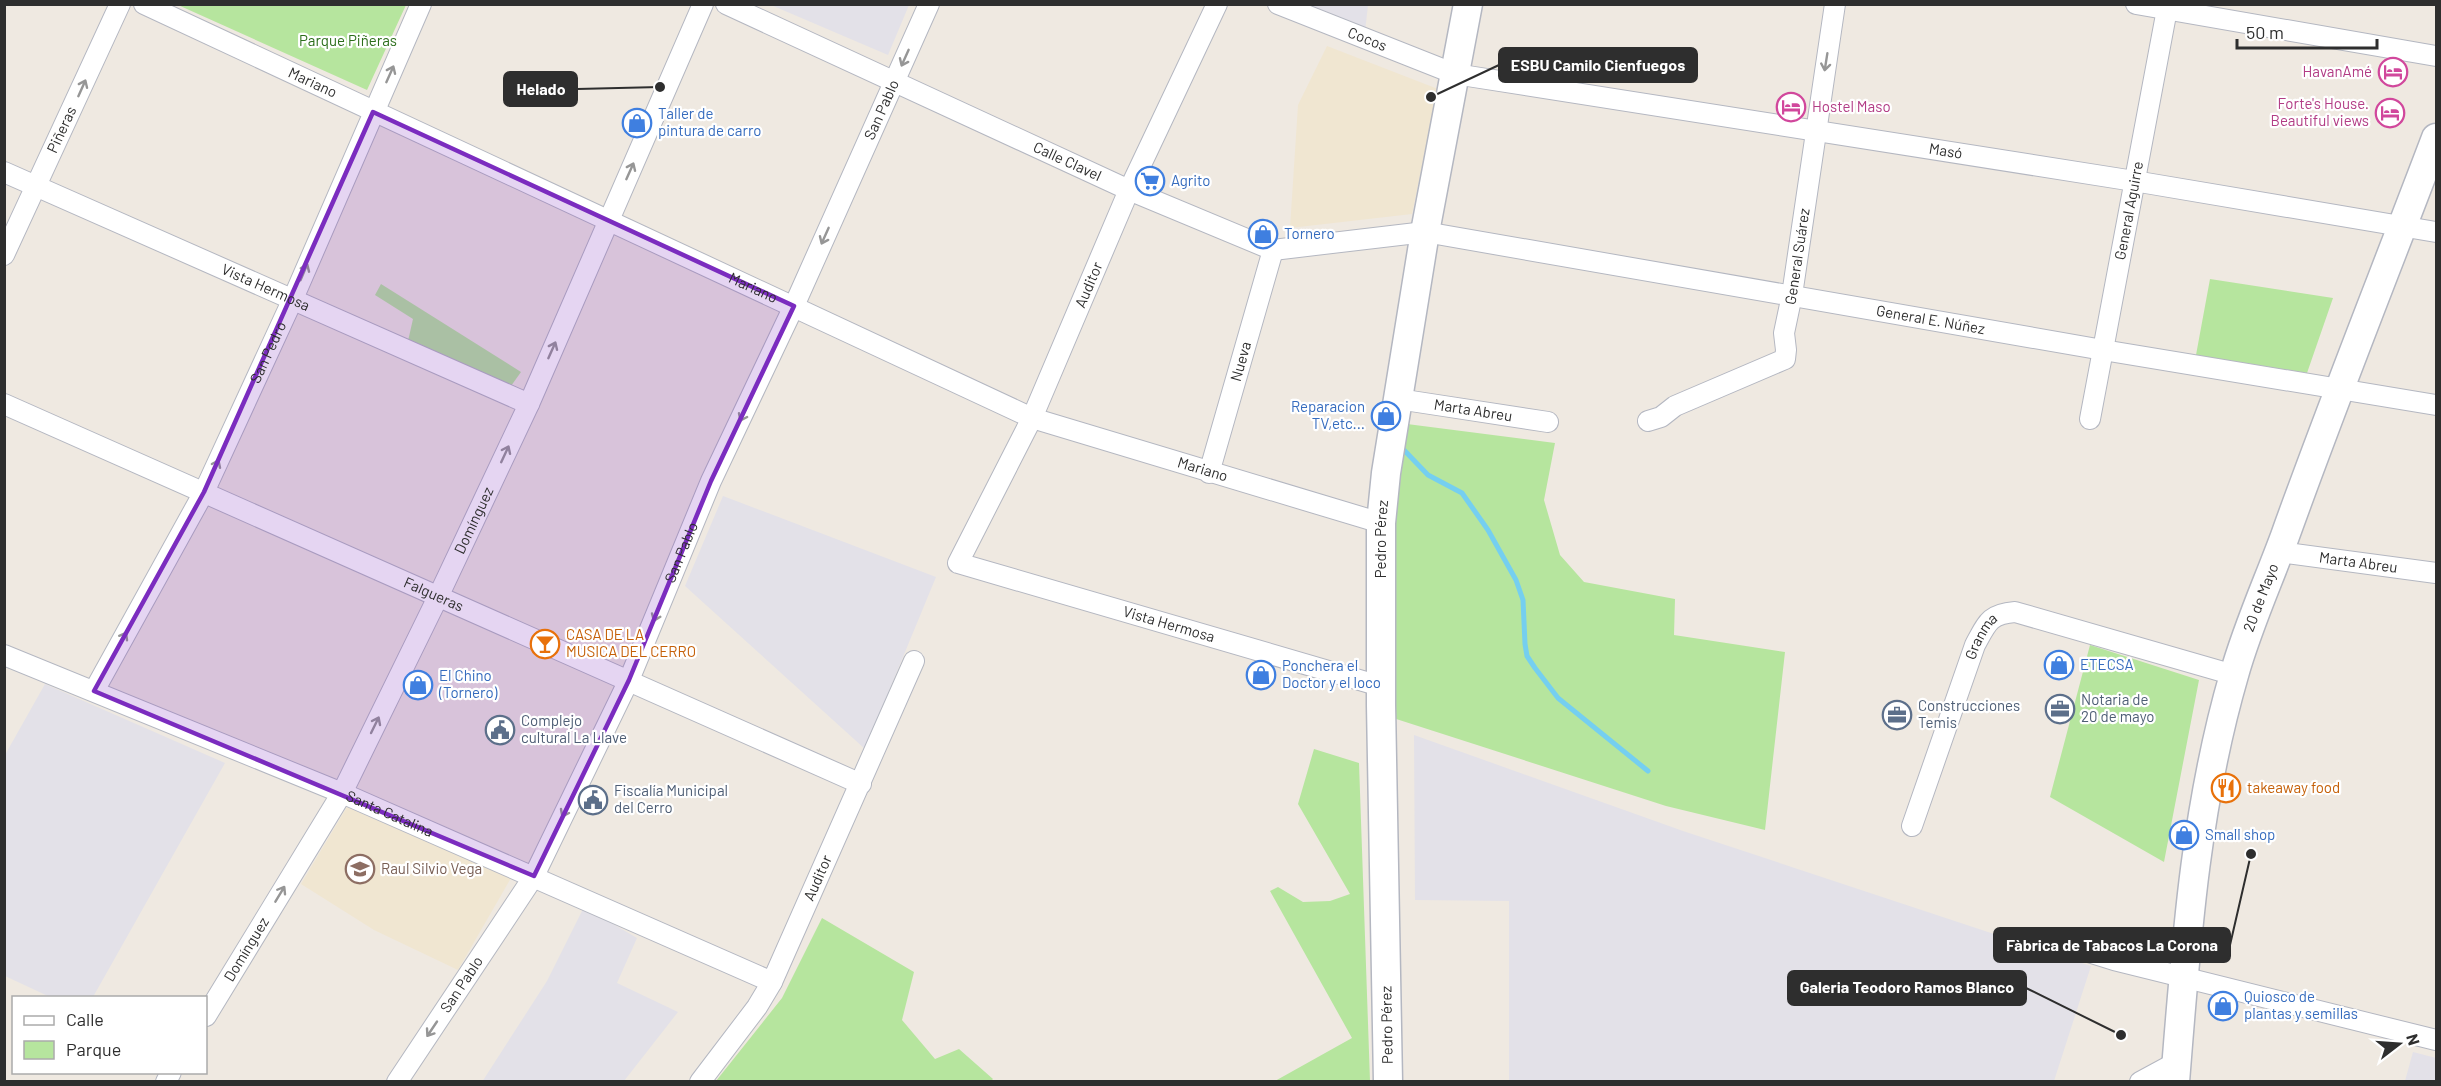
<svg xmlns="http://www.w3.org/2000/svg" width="2441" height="1086" viewBox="0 0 2441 1086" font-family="Barlow,sans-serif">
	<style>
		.industrial { fill: #e3e1e8 }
		.education { fill: #f0e6d1 }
		.green { fill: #b6e59e }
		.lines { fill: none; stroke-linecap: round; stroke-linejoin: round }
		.stream { stroke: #75cff0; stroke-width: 5 }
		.street-casing { stroke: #b4b7c1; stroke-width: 22 }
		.secondary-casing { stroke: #b4b7c1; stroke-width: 31 }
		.street { stroke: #fff; stroke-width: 20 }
		.secondary { stroke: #fff; stroke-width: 28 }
		.oneway { stroke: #969696 }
		.marked { fill: #7b2cbf; fill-opacity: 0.2; stroke: #7b2cbf; stroke-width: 4.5; stroke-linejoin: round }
		.labels { text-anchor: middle; stroke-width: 4.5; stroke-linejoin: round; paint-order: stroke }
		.street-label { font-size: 15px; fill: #2e2e2e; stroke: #fff }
		.park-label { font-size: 15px; fill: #2c6e1b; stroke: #fff }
		.hotel-label { font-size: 15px; fill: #b23c85; stroke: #fff; text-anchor: end }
		.shop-label { font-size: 15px; fill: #366cbe; stroke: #fff; text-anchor: start }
		.food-label { font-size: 15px; fill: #c56008; stroke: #fff; text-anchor: start }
		.service-label { font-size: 15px; fill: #4e5e75; stroke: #fff; text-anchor: start }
		.education-label { font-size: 15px; fill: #785e54; stroke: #fff; text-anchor: start }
		.leader { fill: none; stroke: #2e2e2e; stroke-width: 2 }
		.callout-dot { fill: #2e2e2e; stroke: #fff; stroke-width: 2 }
		.callout { fill: #2e2e2e; stroke: #2e2e2e; stroke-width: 2 }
		.callout-label { font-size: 16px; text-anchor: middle; font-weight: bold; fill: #fff }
	</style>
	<rect width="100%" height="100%" fill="#efe9e1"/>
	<path class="industrial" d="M771 5 909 4V5L888 55Z
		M1303 5H1368L1365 32Z
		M723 496 936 577 865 749 685 586Z
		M45 684 225 763 93 997H50L5 976V755Z
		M1414 735 1683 831 2091 966 2054 1081H1509V901L1415 900Z
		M584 907 637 938 617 983 678 1012 624 1081 482 1082 547 981Z
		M2413 1052 2436 1058V1081H2405Z"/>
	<path class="education" d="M1327 46 1438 89 1412 214 1290 228 1298 105Z
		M347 807 511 878 458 970 374 930 301 884Z"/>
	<path class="green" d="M178 5H406L367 90Z
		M2210 279 2333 298 2307 373 2196 355Z
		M381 284 521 372 511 386 408 341 413 319 375 295Z
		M1407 424 1555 443 1544 500 1560 555 1584 582 1675 599 1674 635 1785 652 1765 830 1666 806 1390 717 1393 526Z
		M2090 645 2199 680 2164 862 2050 797Z
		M1314 749 1359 763 1370 1081H1275L1352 1038 1270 891 1278 887 1303 902 1330 901 1350 894 1298 804Z
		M822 918 914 972 902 1020 935 1059 959 1049 993 1079 991 1081H716L782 998Z"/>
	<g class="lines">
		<path class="stream" d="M1403 449 1428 475 1462 493 1488 530 1516 580 1523 600 1525 644 1527 656 1535 668 1558 698 1648 771"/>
		<g class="street-casing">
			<g id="street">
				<path id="s1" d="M144 4 1032 418 1381 523"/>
				<path id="s2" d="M726 4 1129 190 1273 250 1425 232 2103 350 2436 405"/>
				<path id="s3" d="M1217 4 1129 190 1032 418 958 563 1380 686"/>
				<path id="s4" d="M1278 4 1455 74 2134 181 2436 232"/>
				<path d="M2136 4 2436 56"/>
				<path id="s5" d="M4 172 529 404"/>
				<path id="s6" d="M4 255 120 4"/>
				<path id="s7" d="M1398 399 1548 422"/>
				<path id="s8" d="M4 404 861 784"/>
				<path id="s9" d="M2090 419 2168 4"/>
				<path id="s10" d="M1648 421 1661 417 1675 406 1785 359 1786 350 1784 333 1792 295 1835 4"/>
				<path id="s11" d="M1209 473 1273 250"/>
				<path id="s12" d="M2279 552 2436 573"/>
				<path id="s13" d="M4 655 342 793 772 982"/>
				<path id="s14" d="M94 691 204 492 292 301 421 4"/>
				<path id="s15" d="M1912 826 1975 645C1987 623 1989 614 2015 612L2234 675"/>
				<path d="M2050 940 2114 960 2436 1040"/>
				<path id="s16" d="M206 1016 342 793 438 597 529 404 703 4"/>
				<path d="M166 1082 171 1072"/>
				<path id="s17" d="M397 1082 534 876 629 680 711 481 794 306 929 4"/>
				<path id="s18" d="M700 1082 757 1007 772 982 914 661"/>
				<path d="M2140 1082 2177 1062"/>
			</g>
		</g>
		<g class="secondary-casing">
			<g id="secondary">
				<path id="s19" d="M1388 1082 1381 705V523L1386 473 1425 232 1468 4"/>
				<path id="s20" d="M2175 1082C2186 944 2195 809 2234 675 2247 628 2268 582 2285 536 2333 402 2386 270 2436 138"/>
			</g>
		</g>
		<use href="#street" class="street"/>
		<use href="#secondary" class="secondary"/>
	</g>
	<defs><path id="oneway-shaft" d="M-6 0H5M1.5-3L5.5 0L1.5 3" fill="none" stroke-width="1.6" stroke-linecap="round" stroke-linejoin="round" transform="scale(1.5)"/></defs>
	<g class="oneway">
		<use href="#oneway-shaft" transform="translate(905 58) rotate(114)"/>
		<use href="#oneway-shaft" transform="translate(1826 62) rotate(99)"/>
		<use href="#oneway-shaft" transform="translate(390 74) rotate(-66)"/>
		<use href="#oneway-shaft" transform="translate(82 88) rotate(-66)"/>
		<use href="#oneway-shaft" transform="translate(630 171) rotate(-66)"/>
		<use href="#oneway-shaft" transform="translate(825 236) rotate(114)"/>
		<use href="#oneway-shaft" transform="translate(304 272) rotate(-67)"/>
		<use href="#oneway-shaft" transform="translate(552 350) rotate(-66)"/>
		<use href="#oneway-shaft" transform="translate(744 413) rotate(115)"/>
		<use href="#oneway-shaft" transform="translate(505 454) rotate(-65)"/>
		<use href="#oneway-shaft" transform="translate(215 468) rotate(-65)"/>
		<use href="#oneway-shaft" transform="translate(657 613) rotate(112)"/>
		<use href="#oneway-shaft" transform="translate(122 640) rotate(-61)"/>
		<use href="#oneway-shaft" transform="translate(375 725) rotate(-64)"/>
		<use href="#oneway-shaft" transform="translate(566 809) rotate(116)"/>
		<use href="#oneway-shaft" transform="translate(280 894) rotate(-59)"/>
		<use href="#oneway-shaft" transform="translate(432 1029) rotate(124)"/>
	</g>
	<path class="marked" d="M373 112 794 306 711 481 629 680 534 876 94 691 204 492Z"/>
	<defs>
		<g id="hotel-ring" transform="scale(1.5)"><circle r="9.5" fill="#fff" stroke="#d1479c" stroke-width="1.5"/><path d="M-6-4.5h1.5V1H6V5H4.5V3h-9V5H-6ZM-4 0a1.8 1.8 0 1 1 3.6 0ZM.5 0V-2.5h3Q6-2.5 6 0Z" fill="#d1479c"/></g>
		<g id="shop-ring" transform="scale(1.5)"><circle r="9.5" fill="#fff" stroke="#3f7fe0" stroke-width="1.5"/><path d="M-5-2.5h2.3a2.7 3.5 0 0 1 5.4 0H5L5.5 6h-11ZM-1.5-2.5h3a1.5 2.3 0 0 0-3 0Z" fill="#3f7fe0"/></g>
		<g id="supermarket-ring" transform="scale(1.5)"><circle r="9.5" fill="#fff" stroke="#3f7fe0" stroke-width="1.5"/><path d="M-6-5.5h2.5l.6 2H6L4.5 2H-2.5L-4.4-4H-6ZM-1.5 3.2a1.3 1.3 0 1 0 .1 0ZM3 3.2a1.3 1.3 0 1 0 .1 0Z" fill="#3f7fe0"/></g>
		<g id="bar-ring" transform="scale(1.5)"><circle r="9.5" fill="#fff" stroke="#e8710a" stroke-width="1.5"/><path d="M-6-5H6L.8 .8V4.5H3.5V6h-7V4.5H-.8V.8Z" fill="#e8710a"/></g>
		<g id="office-ring" transform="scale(1.5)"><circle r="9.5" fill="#fff" stroke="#5c6f8a" stroke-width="1.5"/><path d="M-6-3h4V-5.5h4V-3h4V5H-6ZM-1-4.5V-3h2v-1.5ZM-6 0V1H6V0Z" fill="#5c6f8a"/></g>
		<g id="civic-ring" transform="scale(1.5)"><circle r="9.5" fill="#fff" stroke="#5c6f8a" stroke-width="1.5"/><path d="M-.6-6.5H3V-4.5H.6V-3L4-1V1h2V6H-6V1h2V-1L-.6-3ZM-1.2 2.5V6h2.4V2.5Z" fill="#5c6f8a"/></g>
		<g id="restaurant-ring" transform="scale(1.5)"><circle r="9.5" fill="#fff" stroke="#e8710a" stroke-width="1.5"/><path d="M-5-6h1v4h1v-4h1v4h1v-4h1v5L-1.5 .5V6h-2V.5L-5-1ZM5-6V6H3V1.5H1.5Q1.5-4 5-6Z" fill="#e8710a"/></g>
		<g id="school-ring" transform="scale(1.5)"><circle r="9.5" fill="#fff" stroke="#8d6e63" stroke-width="1.5"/><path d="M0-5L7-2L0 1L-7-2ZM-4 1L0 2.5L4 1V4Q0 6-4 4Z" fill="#8d6e63"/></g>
	</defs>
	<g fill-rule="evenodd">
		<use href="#hotel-ring" x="2393" y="72"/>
		<use href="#hotel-ring" x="1791" y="107"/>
		<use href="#hotel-ring" x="2390" y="113"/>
		<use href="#shop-ring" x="637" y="123"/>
		<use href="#supermarket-ring" x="1150" y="181"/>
		<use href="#shop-ring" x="1263" y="234"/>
		<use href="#shop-ring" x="1386" y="416"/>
		<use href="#bar-ring" x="545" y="644"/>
		<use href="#shop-ring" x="2059" y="665"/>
		<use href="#shop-ring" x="1261" y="675"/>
		<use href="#shop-ring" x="418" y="685"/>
		<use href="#office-ring" x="2060" y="709"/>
		<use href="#office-ring" x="1897" y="715"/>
		<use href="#civic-ring" x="500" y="730"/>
		<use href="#restaurant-ring" x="2226" y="788"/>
		<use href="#civic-ring" x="593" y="800"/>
		<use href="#shop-ring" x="2184" y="835"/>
		<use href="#school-ring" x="360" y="869"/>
		<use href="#shop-ring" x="2223" y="1006"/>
	</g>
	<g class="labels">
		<g class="street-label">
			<text dy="5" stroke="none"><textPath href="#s4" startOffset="96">Cocos</textPath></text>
			<text dy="5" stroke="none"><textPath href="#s1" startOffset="186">Mariano</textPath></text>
			<text dy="5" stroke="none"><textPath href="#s17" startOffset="1089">San Pablo</textPath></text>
			<text dy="5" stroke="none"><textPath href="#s6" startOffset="138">Piñeras</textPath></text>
			<text dy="5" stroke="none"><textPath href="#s4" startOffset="687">Masó</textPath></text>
			<text dy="5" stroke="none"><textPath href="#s2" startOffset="376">Calle Clavel</textPath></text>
			<text dy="5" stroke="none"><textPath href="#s9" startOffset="212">General Aguirre</textPath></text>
			<text dy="5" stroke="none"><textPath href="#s10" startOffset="255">General Suárez</textPath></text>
			<text transform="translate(1089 285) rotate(-67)" y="5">Auditor</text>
			<text dy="5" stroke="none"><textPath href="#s1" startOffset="672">Mariano</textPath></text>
			<text dy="5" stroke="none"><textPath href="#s5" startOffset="286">Vista Hermosa</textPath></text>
			<text dy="5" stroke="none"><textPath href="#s2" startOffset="1266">General E. Núñez</textPath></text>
			<text dy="5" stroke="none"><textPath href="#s14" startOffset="381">San Pedro</textPath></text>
			<text dy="5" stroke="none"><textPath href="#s11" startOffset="116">Nueva</textPath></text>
			<text dy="5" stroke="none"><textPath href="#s7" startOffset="76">Marta Abreu</textPath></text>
			<text dy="5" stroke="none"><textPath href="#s1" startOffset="1158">Mariano</textPath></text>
			<text dy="5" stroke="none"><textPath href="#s16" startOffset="564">Domínguez</textPath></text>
			<text dy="5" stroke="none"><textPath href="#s19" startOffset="543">Pedro Pérez</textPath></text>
			<text dy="5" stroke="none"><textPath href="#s17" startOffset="603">San Pablo</textPath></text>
			<text dy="5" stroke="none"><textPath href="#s12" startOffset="80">Marta Abreu</textPath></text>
			<text dy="5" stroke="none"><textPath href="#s8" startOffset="470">Falgueras</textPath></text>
			<text dy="5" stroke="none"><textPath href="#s20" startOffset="494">20 de Mayo</textPath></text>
			<text dy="5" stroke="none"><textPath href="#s3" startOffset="836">Vista Hermosa</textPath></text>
			<text dy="5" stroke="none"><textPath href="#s15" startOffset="202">Granma</textPath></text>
			<text dy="5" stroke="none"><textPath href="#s13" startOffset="417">Santa Catalina</textPath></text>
			<text dy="5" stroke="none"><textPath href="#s18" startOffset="237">Auditor</textPath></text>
			<text dy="5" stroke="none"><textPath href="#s16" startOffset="78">Domínguez</textPath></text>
			<text dy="5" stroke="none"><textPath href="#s17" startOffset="117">San Pablo</textPath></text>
			<text transform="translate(1387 1025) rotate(-91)" y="5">Pedro Pérez</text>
		</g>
		<g class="park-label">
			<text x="348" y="46">Parque Piñeras</text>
		</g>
		<g class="hotel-label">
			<text x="2372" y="77">HavanAmé</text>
			<text x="2369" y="109">Forte's House.<tspan x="2369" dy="17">Beautiful views</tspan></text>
			<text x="1812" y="112" text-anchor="start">Hostel Maso</text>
		</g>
		<g class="shop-label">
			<text x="658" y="119">Taller de<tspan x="658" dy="17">pintura de carro</tspan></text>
			<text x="1171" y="186">Agrito</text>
			<text x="1284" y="239">Tornero</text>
			<text x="1365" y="412" text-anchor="end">Reparacion<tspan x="1365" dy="17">TV,etc...</tspan></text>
			<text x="2080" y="670">ETECSA</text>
			<text x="1282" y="671">Ponchera el<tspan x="1282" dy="17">Doctor y el loco</tspan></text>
			<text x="439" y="681">El Chino<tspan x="439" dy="17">(Tornero)</tspan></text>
			<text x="2205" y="840">Small shop</text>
			<text x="2244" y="1002">Quiosco de<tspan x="2244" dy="17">plantas y semillas</tspan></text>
		</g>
		<g class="food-label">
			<text x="566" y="640">CASA DE LA<tspan x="566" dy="17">MUSICA DEL CERRO</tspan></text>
			<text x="2247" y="793">takeaway food</text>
		</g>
		<g class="service-label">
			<text x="2081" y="705">Notaria de<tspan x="2081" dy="17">20 de mayo</tspan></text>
			<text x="1918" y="711">Construcciones<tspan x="1918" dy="17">Temis</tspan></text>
			<text x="521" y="726">Complejo<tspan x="521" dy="17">cultural La Llave</tspan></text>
			<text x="614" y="796">Fiscalía Municipal<tspan x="614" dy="17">del Cerro</tspan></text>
		</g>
		<g class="education-label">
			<text x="381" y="874">Raul Silvio Vega</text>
		</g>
	</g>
	<path class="leader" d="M1431 97L1499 65M660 87L577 89M2251 854L2230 945M2121 1035L2026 988"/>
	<g class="callout-dot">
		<circle cx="1431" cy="97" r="6"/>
		<circle cx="660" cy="87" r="6"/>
		<circle cx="2251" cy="854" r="6"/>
		<circle cx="2121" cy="1035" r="6"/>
	</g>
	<g class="callout">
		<rect x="1499" y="48" width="198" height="34" rx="6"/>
		<rect x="504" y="72" width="73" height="34" rx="6"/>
		<rect x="1994" y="928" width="236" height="34" rx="6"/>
		<rect x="1788" y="971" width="238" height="34" rx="6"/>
	</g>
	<g class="callout-label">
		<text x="1598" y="71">ESBU Camilo Cienfuegos</text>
		<text x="541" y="95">Helado</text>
		<text x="2112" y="951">Fàbrica de Tabacos La Corona</text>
		<text x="1907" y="993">Galeria Teodoro Ramos Blanco</text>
	</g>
	<rect width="2441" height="1086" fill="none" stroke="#2e2e2e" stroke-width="12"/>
	<rect x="12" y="996" width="195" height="78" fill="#ffffff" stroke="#ababab" stroke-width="1.5"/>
	<rect x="24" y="1016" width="30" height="9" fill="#ffffff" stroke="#ababab" stroke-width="1.5"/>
	<text x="66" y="1026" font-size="18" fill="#2e2e2e">Calle</text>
	<rect x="24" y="1041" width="30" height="18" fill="#b6e59e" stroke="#ababab" stroke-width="1.5"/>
	<text x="66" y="1056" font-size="18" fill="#2e2e2e">Parque</text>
	<g transform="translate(2399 1044) rotate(73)" stroke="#ffffff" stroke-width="4.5" paint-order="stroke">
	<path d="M0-4.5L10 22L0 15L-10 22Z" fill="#2e2e2e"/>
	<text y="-9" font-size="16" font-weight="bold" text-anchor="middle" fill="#2e2e2e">N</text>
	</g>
	<path d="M2237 39v9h140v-9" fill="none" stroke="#2e2e2e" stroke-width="3"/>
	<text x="2246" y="39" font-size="18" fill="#2e2e2e" stroke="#ffffff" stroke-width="4.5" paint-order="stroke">50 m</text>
</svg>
